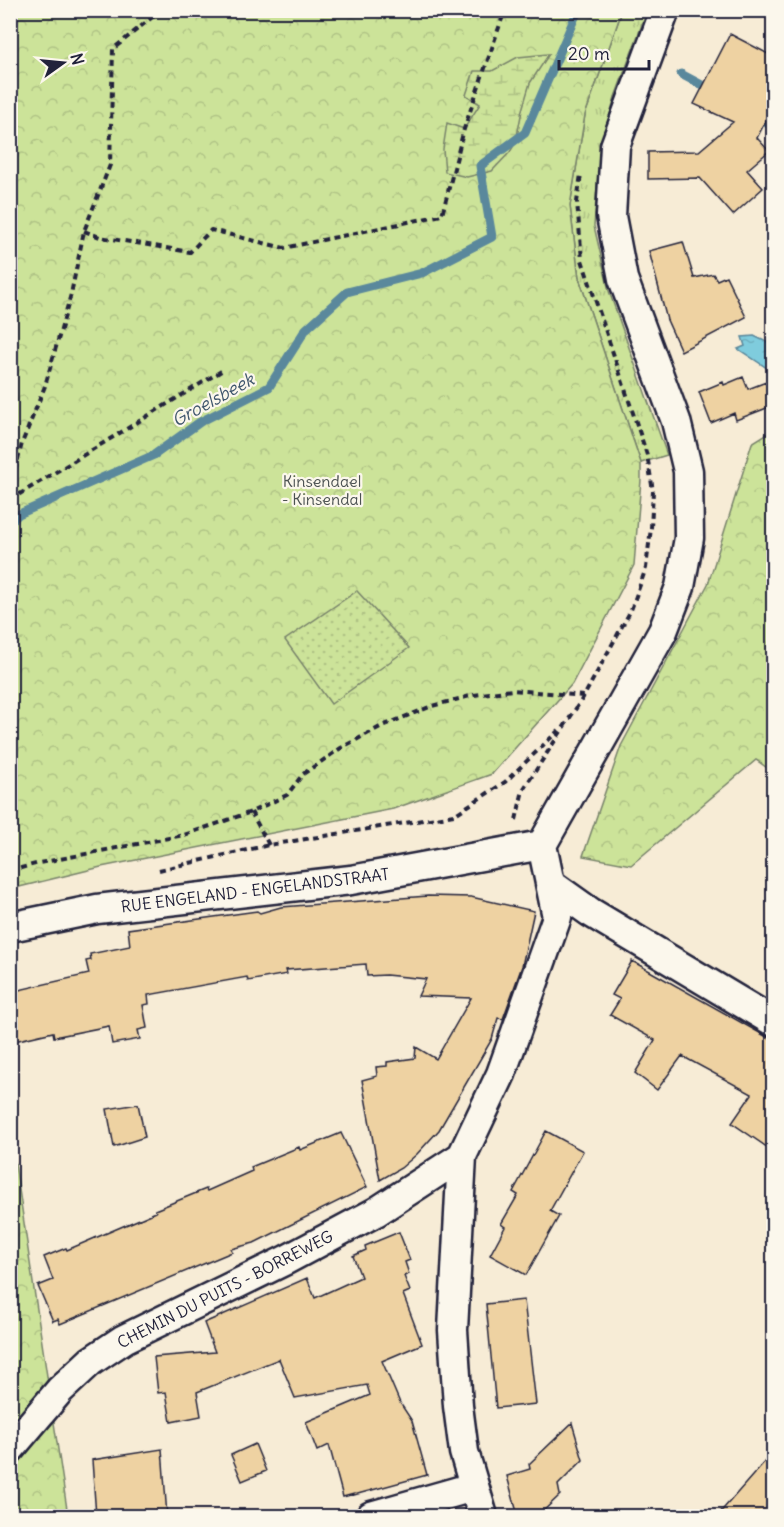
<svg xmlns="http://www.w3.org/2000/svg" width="784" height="1527" viewBox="0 0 784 1527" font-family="Delius,sans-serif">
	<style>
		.grass { fill: url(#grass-tufts); stroke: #77826a; stroke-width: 1.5 }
		.forest { fill: url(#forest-crowns); stroke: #77826a; stroke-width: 1.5 }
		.wetland { fill: url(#wetland-marsh); stroke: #77826a; stroke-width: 1.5 }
		.park { fill: url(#park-dots); stroke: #77826a; stroke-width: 1.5 }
		.water { fill: url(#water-ripples); stroke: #5a889c; stroke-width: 1.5 }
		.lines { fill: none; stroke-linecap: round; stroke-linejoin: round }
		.stream { stroke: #5a889c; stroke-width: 9 }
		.building { fill: #eed2a2; stroke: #22223b; stroke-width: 1.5 }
		.minor-casing { stroke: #22223b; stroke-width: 33 }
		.path { stroke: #22223b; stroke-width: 4; stroke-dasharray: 6 4.5; stroke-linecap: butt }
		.minor { stroke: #fbf7ec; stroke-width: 28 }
		.labels { text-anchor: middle; stroke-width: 4.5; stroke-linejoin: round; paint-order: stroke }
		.park-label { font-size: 16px; fill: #4c5252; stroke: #fbf7ec }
		.street-label { font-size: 16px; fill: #22223b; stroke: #fbf7ec }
		.water-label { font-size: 18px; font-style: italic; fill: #3e556c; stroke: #fbf7ec }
	</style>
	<defs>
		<pattern id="grass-tufts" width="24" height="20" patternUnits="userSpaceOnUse" patternTransform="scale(1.5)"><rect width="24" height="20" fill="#cce399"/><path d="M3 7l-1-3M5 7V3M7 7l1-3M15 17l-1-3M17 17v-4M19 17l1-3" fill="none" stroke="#afc285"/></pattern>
		<pattern id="forest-crowns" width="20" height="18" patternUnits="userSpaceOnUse" patternTransform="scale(1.5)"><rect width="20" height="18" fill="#cce399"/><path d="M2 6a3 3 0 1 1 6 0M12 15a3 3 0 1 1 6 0" fill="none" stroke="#afc285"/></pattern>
		<pattern id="wetland-marsh" width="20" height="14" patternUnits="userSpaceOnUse" patternTransform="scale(1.5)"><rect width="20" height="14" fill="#cce399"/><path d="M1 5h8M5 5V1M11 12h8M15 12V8" fill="none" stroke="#afc285"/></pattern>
		<pattern id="park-dots" width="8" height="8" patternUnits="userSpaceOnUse" patternTransform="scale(1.5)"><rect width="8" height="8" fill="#cce399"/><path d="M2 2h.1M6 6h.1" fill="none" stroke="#afc285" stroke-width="1.8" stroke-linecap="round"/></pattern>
		<pattern id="water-ripples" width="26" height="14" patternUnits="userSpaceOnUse" patternTransform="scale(1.5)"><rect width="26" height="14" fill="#7fccdd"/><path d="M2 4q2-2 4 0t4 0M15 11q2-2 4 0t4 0" fill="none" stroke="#6dafbf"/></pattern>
	</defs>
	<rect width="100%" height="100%" fill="#f7ecd6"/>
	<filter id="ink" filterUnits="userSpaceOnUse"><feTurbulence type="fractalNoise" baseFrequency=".0167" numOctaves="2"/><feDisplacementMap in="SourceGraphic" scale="12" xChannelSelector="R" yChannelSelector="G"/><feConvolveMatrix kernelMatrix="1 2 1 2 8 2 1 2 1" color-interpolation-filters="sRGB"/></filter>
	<g filter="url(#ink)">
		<path class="grass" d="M622 11H647L615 97 600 148 594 226 609 291 667 455 641 463 579 278 570 206 585 115Z"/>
		<path class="forest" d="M10 11H622L585 115 570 206 579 278 641 463V480L634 565 572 684 492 774 393 809 101 867 11 889Z
			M773 430V772L756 760 631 865 583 856 621 746 708 584 752 443Z
			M10 1144 15 1163 68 1516H11Z"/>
		<path class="wetland" d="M549 54 530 83 522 110 516 142 510 152 492 171 467 177 445 172 443 149 447 123 464 129 480 104 466 95 474 71H492L518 57Z"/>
		<path class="park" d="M357 591 409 648 331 704 285 640Z"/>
		<path class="water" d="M754 336 773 345V372L738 349 745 346 742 337Z"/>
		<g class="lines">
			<path class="stream" d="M681 74 713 91
				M756 115 774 128
				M10 522 19 514 154 455 200 422 269 387 306 329 347 292 422 273 492 237 480 166 525 133 578 10"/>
		</g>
		<path class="building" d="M730 34 774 57V105L757 138 769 151 747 170 763 188 733 215 700 178 648 179V152L699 151 733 122 694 104Z
			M683 242 694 278 713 274 717 280 726 276 746 317 681 351 667 320 649 251Z
			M743 377 748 389 766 382 772 406 736 420 734 413 711 423 699 392 723 382 724 385Z
			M428 896 471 897 534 911 522 966 503 1019 498 1018 492 1039 439 1130 417 1154 401 1168 380 1180 362 1080 377 1076 376 1067 387 1066V1062L415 1058 416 1047 436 1059 471 998 418 996 426 979 386 975 367 976 366 964 286 970 287 974 248 981 247 977 148 995 149 1004 143 1005 147 1028 138 1030 140 1039 112 1044 109 1026 54 1037 53 1032 10 1042V992L89 974 86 961 91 960 90 954 130 946 128 929 257 911 260 913 281 907Z
			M632 961 774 1041V1152L732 1123 752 1094 682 1056 657 1090 635 1073 655 1040 610 1015 620 999 612 995Z
			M138 1104 145 1137 114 1147 107 1109Z
			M546 1131 583 1151 550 1211 559 1216 526 1275 490 1255 505 1227 501 1224 518 1195 513 1192Z
			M341 1133 367 1187 254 1243 231 1249 232 1252 60 1324 58 1319 53 1321 38 1286 53 1280 44 1257 66 1248 67 1250 156 1212 155 1210 206 1189 207 1191 252 1171 251 1167 299 1147 300 1150Z
			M399 1232 410 1260 405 1262 409 1274 404 1276 410 1291 403 1294 422 1344 382 1361 400 1403 412 1421 427 1475 354 1495V1494L343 1497 329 1445 317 1451 306 1422 370 1395 367 1385 295 1398 279 1359 197 1392 201 1416 171 1422 166 1392 158 1393 154 1357 215 1352 204 1323 307 1278 315 1298 361 1277 353 1256 366 1250 365 1246Z
			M524 1300 536 1404 496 1408 486 1304Z
			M572 1423 583 1460 558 1485 560 1495 538 1516H518L507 1476 530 1469 529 1464Z
			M255 1444 266 1471 242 1481 231 1455Z
			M162 1449 167 1516H96L92 1460Z
			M774 1451V1516H717Z"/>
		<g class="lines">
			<g class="minor-casing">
				<path id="minor" d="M542 845 663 631 680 587 689 538 688 471 676 421 623 279 611 216 615 146 665 10
					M552 885 590 912 774 1022
					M10 927 97 909 351 880 542 845
					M10 1449 60 1390 91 1361 124 1339 286 1260 376 1212 462 1156
					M371 1516 473 1487
					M483 1516 464 1452 458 1406 453 1330 462 1156 501 1074 557 917 542 845"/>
			</g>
			<path class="path" d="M84 231 100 237 190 252 211 230 284 248 442 215 464 129 505 10
				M10 491 22 443 45 386 71 294 84 231 110 165 113 49 161 10
				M10 500 223 370
				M251 812 269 845
				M516 820 523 790 584 696 631 610 646 568 651 528 653 491 647 455 582 260 577 202 581 174
				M159 870 269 845 454 815 505 782 559 730
				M10 871 39 863 184 835 251 812 287 795 303 774 341 748 382 726 432 706 474 695 513 690 584 696"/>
			<use href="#minor" class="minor"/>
		</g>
	</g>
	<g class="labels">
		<g class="park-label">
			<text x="322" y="487">Kinsendael<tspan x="322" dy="18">- Kinsendal</tspan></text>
		</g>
		<g class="street-label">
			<text transform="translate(255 890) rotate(-7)" y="6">RUE ENGELAND - ENGELANDSTRAAT</text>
			<text transform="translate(225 1289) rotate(-27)" y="6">CHEMIN DU PUITS - BORREWEG</text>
		</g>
		<g class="water-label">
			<text transform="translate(213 400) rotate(-29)" y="6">Groelsbeek</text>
		</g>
	</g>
	<rect width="784" height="1527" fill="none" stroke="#fbf7ec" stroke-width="36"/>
	<rect x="18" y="18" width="748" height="1491" fill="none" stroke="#22223b" stroke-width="2" filter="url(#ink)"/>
	<g transform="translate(63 63) rotate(75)" stroke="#fbf7ec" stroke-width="4.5" paint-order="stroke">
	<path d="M0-4.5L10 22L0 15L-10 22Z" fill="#22223b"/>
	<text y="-9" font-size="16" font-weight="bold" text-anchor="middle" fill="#22223b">N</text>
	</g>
	<path d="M559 60v9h90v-9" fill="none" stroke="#22223b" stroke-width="3"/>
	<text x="568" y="60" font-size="18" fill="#22223b" stroke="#fbf7ec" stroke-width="4.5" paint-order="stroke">20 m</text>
</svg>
